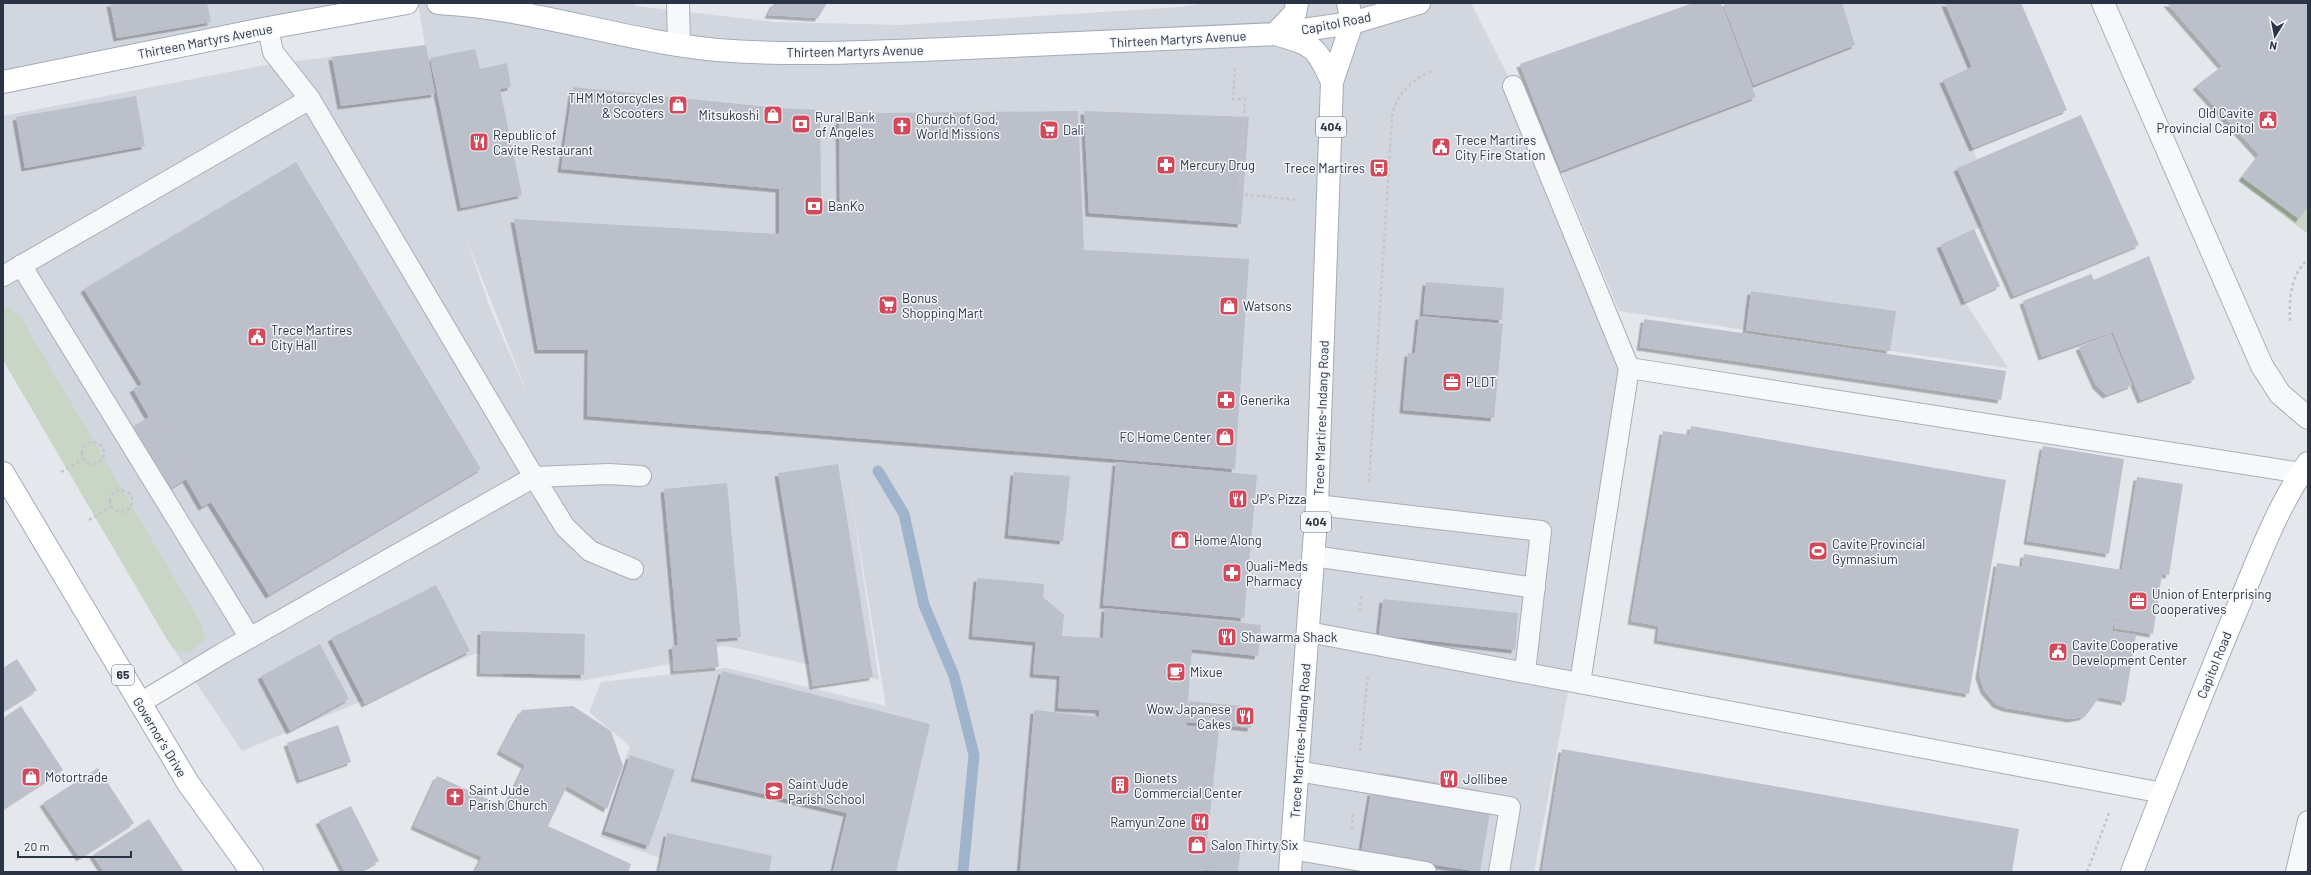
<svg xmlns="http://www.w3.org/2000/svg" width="2311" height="875" viewBox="0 0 2311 875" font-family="Barlow,sans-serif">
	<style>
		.built { fill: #d2d6de; fill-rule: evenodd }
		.green { fill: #c9d6c5 }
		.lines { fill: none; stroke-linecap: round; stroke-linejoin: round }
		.stream { stroke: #9fb4cc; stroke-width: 11 }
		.building { fill: #bbc0ca; filter: url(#shadow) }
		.service-casing { stroke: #a9aeb7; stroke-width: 22 }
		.minor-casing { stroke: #a9aeb7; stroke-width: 24 }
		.secondary-casing { stroke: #a9aeb7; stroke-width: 24 }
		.primary-casing { stroke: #a3abb8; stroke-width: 24 }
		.path { stroke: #c2c5cb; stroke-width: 2.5; stroke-dasharray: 3 3; stroke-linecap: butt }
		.service { stroke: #f7f8fa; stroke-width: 20 }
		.minor { stroke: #f7f8fa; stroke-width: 22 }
		.secondary { stroke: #fff; stroke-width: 22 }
		.primary { stroke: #fff; stroke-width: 22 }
		.labels { text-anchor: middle; stroke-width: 3; stroke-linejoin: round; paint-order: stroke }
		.shield { fill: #f4f6f9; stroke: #676e7b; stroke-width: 1 }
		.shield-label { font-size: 12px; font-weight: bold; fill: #2b3445 }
		.street-label { font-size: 13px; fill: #2b3445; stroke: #f4f6f9 }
		.poi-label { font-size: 13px; fill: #2b3445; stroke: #f4f6f9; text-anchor: start }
	</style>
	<defs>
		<filter id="shadow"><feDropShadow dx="-3.5" dy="3.5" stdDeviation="0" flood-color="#0004"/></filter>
	</defs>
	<rect width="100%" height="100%" fill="#e4e7ec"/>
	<path class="built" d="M3 3H407L3 83Z
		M418 3H635V6L774 22 901 25 1180 7 1206 3H1471L1513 86 1629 368 1534 872H659L661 858 600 837 630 746 589 712 601 682 727 668 886 706 849 483 879 680 726 646 676 652 669 664 581 681 505 677 477 653 242 751 168 641 3 360V116L265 65 425 45ZM465 235 526 390V391L491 311Z
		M1842 3H1945L1972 67 1943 80 1977 159 1957 169 1983 226 1940 245 1965 302 2008 368 1890 351 1895 311 1751 291 1746 330 1619 311 1561 171 1756 97 1752 86 1854 45Z"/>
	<path class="green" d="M2242 177 2299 219 2308 207V234L2239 182Z
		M3 307 10 308 20 316 201 623 205 635C199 654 179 658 168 641L3 360Z"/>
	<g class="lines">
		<path class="stream" d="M878 471 904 514 924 605 954 676 974 755 963 872"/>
	</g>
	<path class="building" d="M110 3H207L211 22 117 38Z
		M774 3H827L818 18 768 15Z
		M1693 3H1721L1756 97 1561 171 1520 64Z
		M1723 3H1842L1855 45 1754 85Z
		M1945 3H2021L2067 110 1973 148 1943 80 1972 67Z
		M2167 3H2308V207L2299 219 2242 177 2259 155 2196 86 2222 66Z
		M426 45 435 94 341 106 332 57Z
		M475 49 480 69 507 63 511 87 500 89 522 195 461 208 430 58Z
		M573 87 778 108 820 110 821 201 840 202 839 111 884 113 1078 111 1084 250 1249 259 1235 469 587 416 588 350H538L514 219 779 234V189L561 169Z
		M136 96 145 146 25 168 16 117Z
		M1084 111 1249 117 1241 224 1089 213Z
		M2081 115 2139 245 2014 296 1957 168Z
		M296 162 481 469 269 595 211 502 202 507 186 479 166 491 129 429 149 417 133 389 142 384 84 289Z
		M1974 229 2000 286 1965 302 1940 245Z
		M2149 256 2195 379 2141 400 2113 332 2042 357 2023 301 2091 274 2094 280Z
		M1426 282 1504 288 1502 320 1423 314Z
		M1751 291 1896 311 1890 351 1746 330Z
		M1419 316 1503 324 1494 418 1403 410 1408 353H1415Z
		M1644 319 2006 371 2001 400 1640 347Z
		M2111 334 2132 385 2106 395 2096 385 2079 347Z
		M1691 426 2006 480 1969 694 1657 640 1659 626 1631 621 1663 431 1689 435Z
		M2043 446 2124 459 2109 554 2027 541Z
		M1116 462 1257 475 1244 618 1103 605Z
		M838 464 873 677 813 686 778 473Z
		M1014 472 1070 476 1063 541 1008 535Z
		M2137 477 2183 484 2169 575 2162 574 2153 634 2114 628 2120 583 2112 631 2136 635 2125 702 2099 697 2088 713 2082 717 2071 719 2006 708 1996 704 1984 690 1979 675 1997 563 2022 567 2024 554 2122 570Z
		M727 483 741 637 716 639 719 667 674 671 672 646 678 645 664 489Z
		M977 578 1044 584 1043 597 1064 615 1062 636 1103 638 1105 608 1261 625 1258 656 1192 649 1186 726 1219 729 1207 841 1241 845 1238 872 1205 870V872H1020L1034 710 1099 717V710L1058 708 1060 676 1033 674 1036 642 972 636Z
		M436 585 470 651 365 704 331 638Z
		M1383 599 1518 613 1515 650 1379 635Z
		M481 631 585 634 584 675 480 673Z
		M320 644 349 699 290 731 261 676Z
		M17 659 37 690 3 711V668Z
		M722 671 930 724 896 872H833L847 813 694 778Z
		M1189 701 1253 707 1251 728 1187 722Z
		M21 706 63 770 3 809V718Z
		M573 706 611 731 623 766 607 809 567 786 548 826 631 864 628 872H475L482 857 414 826 437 776 505 807 525 765 500 751 522 710Z
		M338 725 351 762 300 780 287 743Z
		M1562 749 2019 829 2012 872H1542Z
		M630 755 675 770 649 846 605 831Z
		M98 768 134 823 80 858 43 803Z
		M1381 773 1478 790 1474 809 1490 812 1480 872 1361 853 1371 792 1377 793Z
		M351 806 379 861 359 872H345L319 821Z
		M149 819 184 872H104L93 855Z
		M667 833 772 856 769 872H659Z"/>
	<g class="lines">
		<g class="service-casing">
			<path id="service" d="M268 28 273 52 310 99
				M1513 86 1629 368 2301 473
				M21 265 250 638
				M3 276 310 99 534 477 223 653 140 703
				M1317 505 1541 531 1525 672
				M1313 556 1535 588
				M633 569 590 551 565 527 534 477 609 474 641 476
				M1308 632 2163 793
				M1580 683 1629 368
				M1297 771 1510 807 1499 872
				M1291 849 1426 872
				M2296 872 2308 821"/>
		</g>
		<g class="minor-casing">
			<path id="minor" d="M678 3 679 45
				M2103 3 2262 366 2280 394 2308 418"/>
		</g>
		<g class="secondary-casing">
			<path id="secondary" d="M1275 34 1352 23 1419 3
				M2132 872C2167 782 2202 691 2240 602 2260 555 2278 505 2308 463"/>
		</g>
		<g class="primary-casing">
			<path id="primary" d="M438 3C533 8 623 41 717 50 793 56 870 52 945 49 1055 45 1165 40 1275 34 1313 45 1316 45 1332 82
				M1275 34 1295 13 1297 3
				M3 82 268 28 407 3
				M3 473 188 783 252 872
				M1290 872 1317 505 1332 82 1352 23 1348 3"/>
		</g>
		<path class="path" d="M1235 68 1233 99H1245L1239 194 1298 200
			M2290 321C2289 299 2290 276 2308 259
			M158 430 166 425
			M82 453a11 11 0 1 1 22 0a11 11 0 1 1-22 0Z
			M180 467 188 463
			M61 472 84 458
			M1369 482 1392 117C1396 93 1411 81 1432 71
			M110 501a11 11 0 1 1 22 0a11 11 0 1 1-22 0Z
			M89 520 112 506
			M1360 611 1361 594
			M1360 751 1368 674
			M1352 829 1353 812
			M2087 872 2109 813"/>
		<use href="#service" class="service"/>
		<use href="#minor" class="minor"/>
		<use href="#secondary" class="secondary"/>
		<use href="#primary" class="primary"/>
	</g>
	<defs>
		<g id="shop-square" transform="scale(1)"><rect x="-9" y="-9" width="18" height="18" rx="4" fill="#d1495b" stroke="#f4f6f9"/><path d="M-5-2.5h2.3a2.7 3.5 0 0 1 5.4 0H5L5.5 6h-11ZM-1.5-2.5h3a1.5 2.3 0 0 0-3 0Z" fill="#fff"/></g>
		<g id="civic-square" transform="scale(1)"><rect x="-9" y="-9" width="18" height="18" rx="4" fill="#d1495b" stroke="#f4f6f9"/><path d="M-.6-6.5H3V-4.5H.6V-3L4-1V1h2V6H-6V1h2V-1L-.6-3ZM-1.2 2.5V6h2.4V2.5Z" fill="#fff"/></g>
		<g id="bank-square" transform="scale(1)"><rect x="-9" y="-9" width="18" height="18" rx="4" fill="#d1495b" stroke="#f4f6f9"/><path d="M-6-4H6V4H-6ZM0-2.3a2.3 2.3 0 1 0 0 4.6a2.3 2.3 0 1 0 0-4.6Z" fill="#fff"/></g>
		<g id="church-square" transform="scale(1)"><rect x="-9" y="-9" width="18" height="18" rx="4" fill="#d1495b" stroke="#f4f6f9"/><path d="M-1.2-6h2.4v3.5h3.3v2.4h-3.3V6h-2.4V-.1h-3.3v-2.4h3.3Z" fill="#fff"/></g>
		<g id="supermarket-square" transform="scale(1)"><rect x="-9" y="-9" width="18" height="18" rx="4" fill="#d1495b" stroke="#f4f6f9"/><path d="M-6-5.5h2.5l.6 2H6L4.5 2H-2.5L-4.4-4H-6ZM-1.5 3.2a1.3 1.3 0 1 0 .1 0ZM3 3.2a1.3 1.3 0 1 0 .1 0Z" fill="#fff"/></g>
		<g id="restaurant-square" transform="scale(1)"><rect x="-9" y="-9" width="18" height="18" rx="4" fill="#d1495b" stroke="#f4f6f9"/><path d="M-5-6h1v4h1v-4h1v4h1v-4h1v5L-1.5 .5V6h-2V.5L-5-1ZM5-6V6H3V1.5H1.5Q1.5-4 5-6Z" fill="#fff"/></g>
		<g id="pharmacy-square" transform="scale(1)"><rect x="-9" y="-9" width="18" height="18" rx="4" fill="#d1495b" stroke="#f4f6f9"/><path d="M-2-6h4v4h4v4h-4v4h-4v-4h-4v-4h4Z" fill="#fff"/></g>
		<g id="bus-square" transform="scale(1)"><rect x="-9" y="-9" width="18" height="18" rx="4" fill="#d1495b" stroke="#f4f6f9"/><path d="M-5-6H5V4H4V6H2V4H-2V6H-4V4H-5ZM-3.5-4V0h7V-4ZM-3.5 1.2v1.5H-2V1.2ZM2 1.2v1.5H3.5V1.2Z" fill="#fff"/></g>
		<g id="office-square" transform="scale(1)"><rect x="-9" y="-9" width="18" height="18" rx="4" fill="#d1495b" stroke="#f4f6f9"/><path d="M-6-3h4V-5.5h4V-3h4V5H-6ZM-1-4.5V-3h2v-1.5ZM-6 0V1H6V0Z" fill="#fff"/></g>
		<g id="stadium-square" transform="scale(1)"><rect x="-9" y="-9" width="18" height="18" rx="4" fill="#d1495b" stroke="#f4f6f9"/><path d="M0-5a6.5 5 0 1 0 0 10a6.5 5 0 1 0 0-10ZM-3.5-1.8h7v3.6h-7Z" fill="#fff"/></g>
		<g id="cafe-square" transform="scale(1)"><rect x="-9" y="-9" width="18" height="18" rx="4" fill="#d1495b" stroke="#f4f6f9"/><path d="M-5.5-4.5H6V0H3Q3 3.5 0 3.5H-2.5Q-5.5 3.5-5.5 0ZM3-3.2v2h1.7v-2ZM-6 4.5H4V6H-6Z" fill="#fff"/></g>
		<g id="building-square" transform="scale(1)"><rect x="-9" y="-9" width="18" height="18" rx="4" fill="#d1495b" stroke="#f4f6f9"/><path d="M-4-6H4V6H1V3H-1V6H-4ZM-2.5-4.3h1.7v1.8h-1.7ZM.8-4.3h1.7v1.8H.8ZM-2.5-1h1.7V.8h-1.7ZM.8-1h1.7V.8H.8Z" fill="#fff"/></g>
		<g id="school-square" transform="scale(1)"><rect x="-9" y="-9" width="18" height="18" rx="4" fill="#d1495b" stroke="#f4f6f9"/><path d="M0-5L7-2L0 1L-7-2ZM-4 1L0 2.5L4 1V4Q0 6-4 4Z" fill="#fff"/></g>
	</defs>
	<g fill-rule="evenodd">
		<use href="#shop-square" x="678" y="105"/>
		<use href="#shop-square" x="773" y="115"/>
		<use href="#civic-square" x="2268" y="120"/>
		<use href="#bank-square" x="801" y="124"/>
		<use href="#church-square" x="902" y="126"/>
		<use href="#supermarket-square" x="1049" y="130"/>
		<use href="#restaurant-square" x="479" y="142"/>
		<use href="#civic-square" x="1441" y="147"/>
		<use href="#pharmacy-square" x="1166" y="165"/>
		<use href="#bus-square" x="1379" y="168"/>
		<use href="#bank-square" x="814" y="206"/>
		<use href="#supermarket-square" x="888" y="305"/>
		<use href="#shop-square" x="1229" y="306"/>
		<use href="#civic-square" x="257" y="337"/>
		<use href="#office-square" x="1452" y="382"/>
		<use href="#pharmacy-square" x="1226" y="400"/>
		<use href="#shop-square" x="1225" y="437"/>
		<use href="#restaurant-square" x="1238" y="499"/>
		<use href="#shop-square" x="1180" y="540"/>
		<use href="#stadium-square" x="1818" y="551"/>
		<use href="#pharmacy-square" x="1232" y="573"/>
		<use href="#office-square" x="2138" y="601"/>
		<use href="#restaurant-square" x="1227" y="637"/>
		<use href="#civic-square" x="2058" y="652"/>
		<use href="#cafe-square" x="1176" y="672"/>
		<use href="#restaurant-square" x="1245" y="716"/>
		<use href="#shop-square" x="31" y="777"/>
		<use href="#restaurant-square" x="1449" y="779"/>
		<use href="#building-square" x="1120" y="785"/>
		<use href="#school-square" x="774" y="791"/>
		<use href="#church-square" x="455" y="797"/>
		<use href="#restaurant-square" x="1200" y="822"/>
		<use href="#shop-square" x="1197" y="845"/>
	</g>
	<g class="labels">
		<g class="shield">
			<rect x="1316" y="117" width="30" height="20" rx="3"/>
			<rect x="1301" y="512" width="30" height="20" rx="3"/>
			<rect x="112" y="665" width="22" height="20" rx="3"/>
		</g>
		<g class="shield-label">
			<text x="1331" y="131">404</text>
			<text x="1316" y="526">404</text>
			<text x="123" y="679">65</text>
		</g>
		<g class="street-label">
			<text transform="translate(1336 23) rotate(-11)" y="5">Capitol Road</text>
			<text transform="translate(1178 39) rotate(-3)" y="5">Thirteen Martyrs Avenue</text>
			<text transform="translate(205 41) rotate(-11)" y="5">Thirteen Martyrs Avenue</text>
			<text transform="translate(855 51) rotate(-1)" y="5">Thirteen Martyrs Avenue</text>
			<text transform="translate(1321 418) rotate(-88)" y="5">Trece Martires-Indang Road</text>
			<text transform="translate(2214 665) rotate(-68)" y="5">Capitol Road</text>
			<text transform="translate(160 737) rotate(59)" y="5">Governor's Drive</text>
			<text transform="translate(1300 741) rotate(-86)" y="5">Trece Martires-Indang Road</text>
		</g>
		<g class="poi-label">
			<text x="664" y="103" text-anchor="end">THM Motorcycles<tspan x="664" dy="15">&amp; Scooters</tspan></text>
			<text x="2254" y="118" text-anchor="end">Old Cavite<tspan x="2254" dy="15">Provincial Capitol</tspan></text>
			<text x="759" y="120" text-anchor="end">Mitsukoshi</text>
			<text x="815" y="122">Rural Bank<tspan x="815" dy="15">of Angeles</tspan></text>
			<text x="916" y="124">Church of God,<tspan x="916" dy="15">World Missions</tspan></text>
			<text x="1063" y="135">Dali</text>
			<text x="493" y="140">Republic of<tspan x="493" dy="15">Cavite Restaurant</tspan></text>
			<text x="1455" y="145">Trece Martires<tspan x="1455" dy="15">City Fire Station</tspan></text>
			<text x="1180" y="170">Mercury Drug</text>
			<text x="1365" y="173" text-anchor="end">Trece Martires</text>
			<text x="828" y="211">BanKo</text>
			<text x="902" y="303">Bonus<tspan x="902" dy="15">Shopping Mart</tspan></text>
			<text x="1243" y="311">Watsons</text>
			<text x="271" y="335">Trece Martires<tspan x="271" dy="15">City Hall</tspan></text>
			<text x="1466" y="387">PLDT</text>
			<text x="1240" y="405">Generika</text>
			<text x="1211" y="442" text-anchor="end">FC Home Center</text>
			<text x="1252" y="504">JP's Pizza</text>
			<text x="1194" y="545">Home Along</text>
			<text x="1832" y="549">Cavite Provincial<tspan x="1832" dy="15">Gymnasium</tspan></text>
			<text x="1246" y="571">Quali-Meds<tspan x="1246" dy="15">Pharmacy</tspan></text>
			<text x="2152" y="599">Union of Enterprising<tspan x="2152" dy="15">Cooperatives</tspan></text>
			<text x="1241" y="642">Shawarma Shack</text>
			<text x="2072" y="650">Cavite Cooperative<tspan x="2072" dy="15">Development Center</tspan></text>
			<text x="1190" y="677">Mixue</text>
			<text x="1231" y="714" text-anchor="end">Wow Japanese<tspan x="1231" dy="15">Cakes</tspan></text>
			<text x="45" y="782">Motortrade</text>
			<text x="1134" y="783">Dionets<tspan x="1134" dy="15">Commercial Center</tspan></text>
			<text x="1463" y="784">Jollibee</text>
			<text x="788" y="789">Saint Jude<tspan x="788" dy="15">Parish School</tspan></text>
			<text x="469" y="795">Saint Jude<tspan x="469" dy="15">Parish Church</tspan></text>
			<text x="1186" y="827" text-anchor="end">Ramyun Zone</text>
			<text x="1211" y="850">Salon Thirty Six</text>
		</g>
	</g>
	<rect width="2311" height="875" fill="none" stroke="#2b3445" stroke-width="8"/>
	<g transform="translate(2275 36) rotate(190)" stroke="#f4f6f9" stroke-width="3" paint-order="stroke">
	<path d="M0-3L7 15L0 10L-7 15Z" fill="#2b3445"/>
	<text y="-6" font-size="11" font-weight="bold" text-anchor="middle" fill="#2b3445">N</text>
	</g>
	<path d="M18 851v6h113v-6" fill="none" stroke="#2b3445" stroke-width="2"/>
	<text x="24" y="851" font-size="12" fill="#2b3445" stroke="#f4f6f9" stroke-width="3" paint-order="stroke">20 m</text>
</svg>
